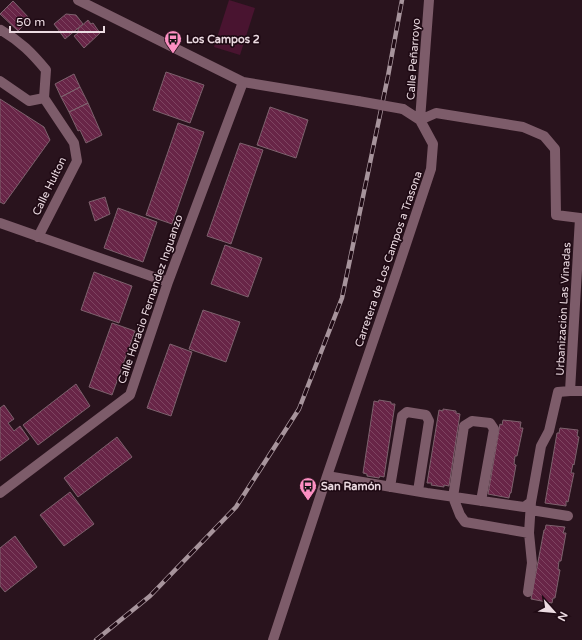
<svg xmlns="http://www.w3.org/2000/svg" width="582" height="640" viewBox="0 0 582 640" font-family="'Varela Round',sans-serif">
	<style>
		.grass { fill: #491430 }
		.building { fill: url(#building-back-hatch); stroke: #7d616d }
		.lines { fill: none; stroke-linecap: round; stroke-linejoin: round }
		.minor { stroke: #7d5c6a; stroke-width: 10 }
		.rail-casing { stroke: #a7949c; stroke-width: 4.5 }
		.rail { stroke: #1f0a14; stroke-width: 3; stroke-dasharray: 9; stroke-linecap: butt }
		.minor-bridge { stroke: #7d5c6a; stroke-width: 10 }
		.labels { text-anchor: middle; stroke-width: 3.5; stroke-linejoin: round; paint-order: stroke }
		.poi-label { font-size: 11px; font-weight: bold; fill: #ecdbe2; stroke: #1f0a14; text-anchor: start }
		.street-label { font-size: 11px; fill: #ecdbe2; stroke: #1f0a14 }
	</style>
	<defs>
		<pattern id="building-back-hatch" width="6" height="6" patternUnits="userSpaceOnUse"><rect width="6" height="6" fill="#682547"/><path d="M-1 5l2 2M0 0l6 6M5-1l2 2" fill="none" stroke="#7e4461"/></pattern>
	</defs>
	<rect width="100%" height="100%" fill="#29131d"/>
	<path class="grass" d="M229 0 255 8 240 55 214 47Z"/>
	<path class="building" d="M13 1 30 19 18 31 0 14Z
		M66 14 76 15 83 24 65 39 54 24Z
		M88 20 91 24 93 23 100 33 84 48 74 36 78 33V29Z
		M166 72 204 85 190 123 153 110Z
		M74 74 80 87 61 97 55 84Z
		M80 87 88 103 69 112 61 97Z
		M0 99 44 127 50 140 4 204 0 202Z
		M88 103 102 135 86 143 80 130 78 131 69 112Z
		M270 107 308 120 296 158 257 145Z
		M178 123 204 132 172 224 146 215Z
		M240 143 263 150 231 244 207 236Z
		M105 197 110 214 95 221 89 202Z
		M118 208 157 222 143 262 104 248Z
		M225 245 262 258 248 297 211 284Z
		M94 272 132 286 119 323 81 310Z
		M203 310 240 322 226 362 189 349Z
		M112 323 135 331 112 395 89 387Z
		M170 344 192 352 171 416 147 408Z
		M76 384 90 406 38 445 23 425Z
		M379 400 391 402V404H395L384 477 380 476 379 478 367 476V474L363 473 374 401 378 402Z
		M4 405 14 419 8 423 14 431 20 426 29 439 0 461V408Z
		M443 409 456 411V413L460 414 449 486 444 485V487L431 485 432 483H427L439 410 443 411Z
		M503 420 521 422 520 428H523L517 456H515L514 464 516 465 511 493H510L509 498 488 494 500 424 502 425Z
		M560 428 578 430 577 436 579 437 574 465 573 464 571 473H574L568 502 566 501V506L545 503 557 433H559Z
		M117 437 132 457 78 497 64 478Z
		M70 492 94 524 64 546 40 515Z
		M546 525 565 527 563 533H566L561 561H559L558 569 560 570 555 598H553L552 603 531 599 544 530H545Z
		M15 536 37 567 5 592 0 586V548Z"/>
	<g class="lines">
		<path class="minor" d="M78 0 243 82 358 101
			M429 0 420 120 436 113 523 127 544 136 555 149 556 215 580 218 570 391H582
			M0 31 1 30C20 41 32 53 46 70L44 98 74 143 77 161 38 237
			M0 81 29 101 44 98
			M0 223 168 282
			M327 476 427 493 524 507 531 502 541 446 549 431 558 392 570 391
			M390 487 402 416 407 412 426 415 429 421 418 491
			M0 493 130 395 168 282 243 82
			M481 501 494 429 490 423 472 421 464 426 453 497 460 515 465 522 529 533 531 502
			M531 510 568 516
			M528 592 532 563 529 533
			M273 640 327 476 396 274 431 169 433 144 420 120 403 109"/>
		<g class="rail-casing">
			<path id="rail" d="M96 640 150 596 236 507 299 409 342 298 388 76 402 0"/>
		</g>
		<use href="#rail" class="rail"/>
		<path class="minor-bridge" d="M358 101 403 109"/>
	</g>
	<defs>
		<g id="bus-pin" transform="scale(0.9)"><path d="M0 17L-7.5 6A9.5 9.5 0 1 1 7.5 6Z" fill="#fc8fc2" stroke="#1f0a14"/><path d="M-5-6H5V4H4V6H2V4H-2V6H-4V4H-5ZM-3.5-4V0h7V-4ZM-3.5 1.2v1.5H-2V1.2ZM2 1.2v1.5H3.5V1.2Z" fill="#111"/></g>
	</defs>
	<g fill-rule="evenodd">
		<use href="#bus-pin" x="173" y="39"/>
		<use href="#bus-pin" x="308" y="486"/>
	</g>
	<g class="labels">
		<g class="poi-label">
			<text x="186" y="43">Los Campos 2</text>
			<text x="321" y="490">San Ramón</text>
		</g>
		<g class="street-label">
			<text transform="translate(413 59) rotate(-86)" y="4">Calle Peñarroyo</text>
			<text transform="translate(49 186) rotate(-64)" y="4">Calle Hulton</text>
			<text transform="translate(388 259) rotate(-71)" y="4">Carretera de Los Campos a Trasona</text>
			<text transform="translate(150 299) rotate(-71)" y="4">Calle Horacio Fernandez Inguanzo</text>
			<text transform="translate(563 309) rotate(-87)" y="4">Urbanización Las Vinadas</text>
		</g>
	</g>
	<g transform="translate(554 612) rotate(117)" stroke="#1f0a14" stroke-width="3" paint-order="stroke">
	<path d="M0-3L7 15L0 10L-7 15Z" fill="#ecdbe2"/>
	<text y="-6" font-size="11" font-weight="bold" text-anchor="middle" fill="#ecdbe2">N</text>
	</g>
	<path d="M10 26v6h94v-6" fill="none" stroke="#ecdbe2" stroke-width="2"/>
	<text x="16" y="26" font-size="12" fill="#ecdbe2" stroke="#1f0a14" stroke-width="3" paint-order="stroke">50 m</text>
</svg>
